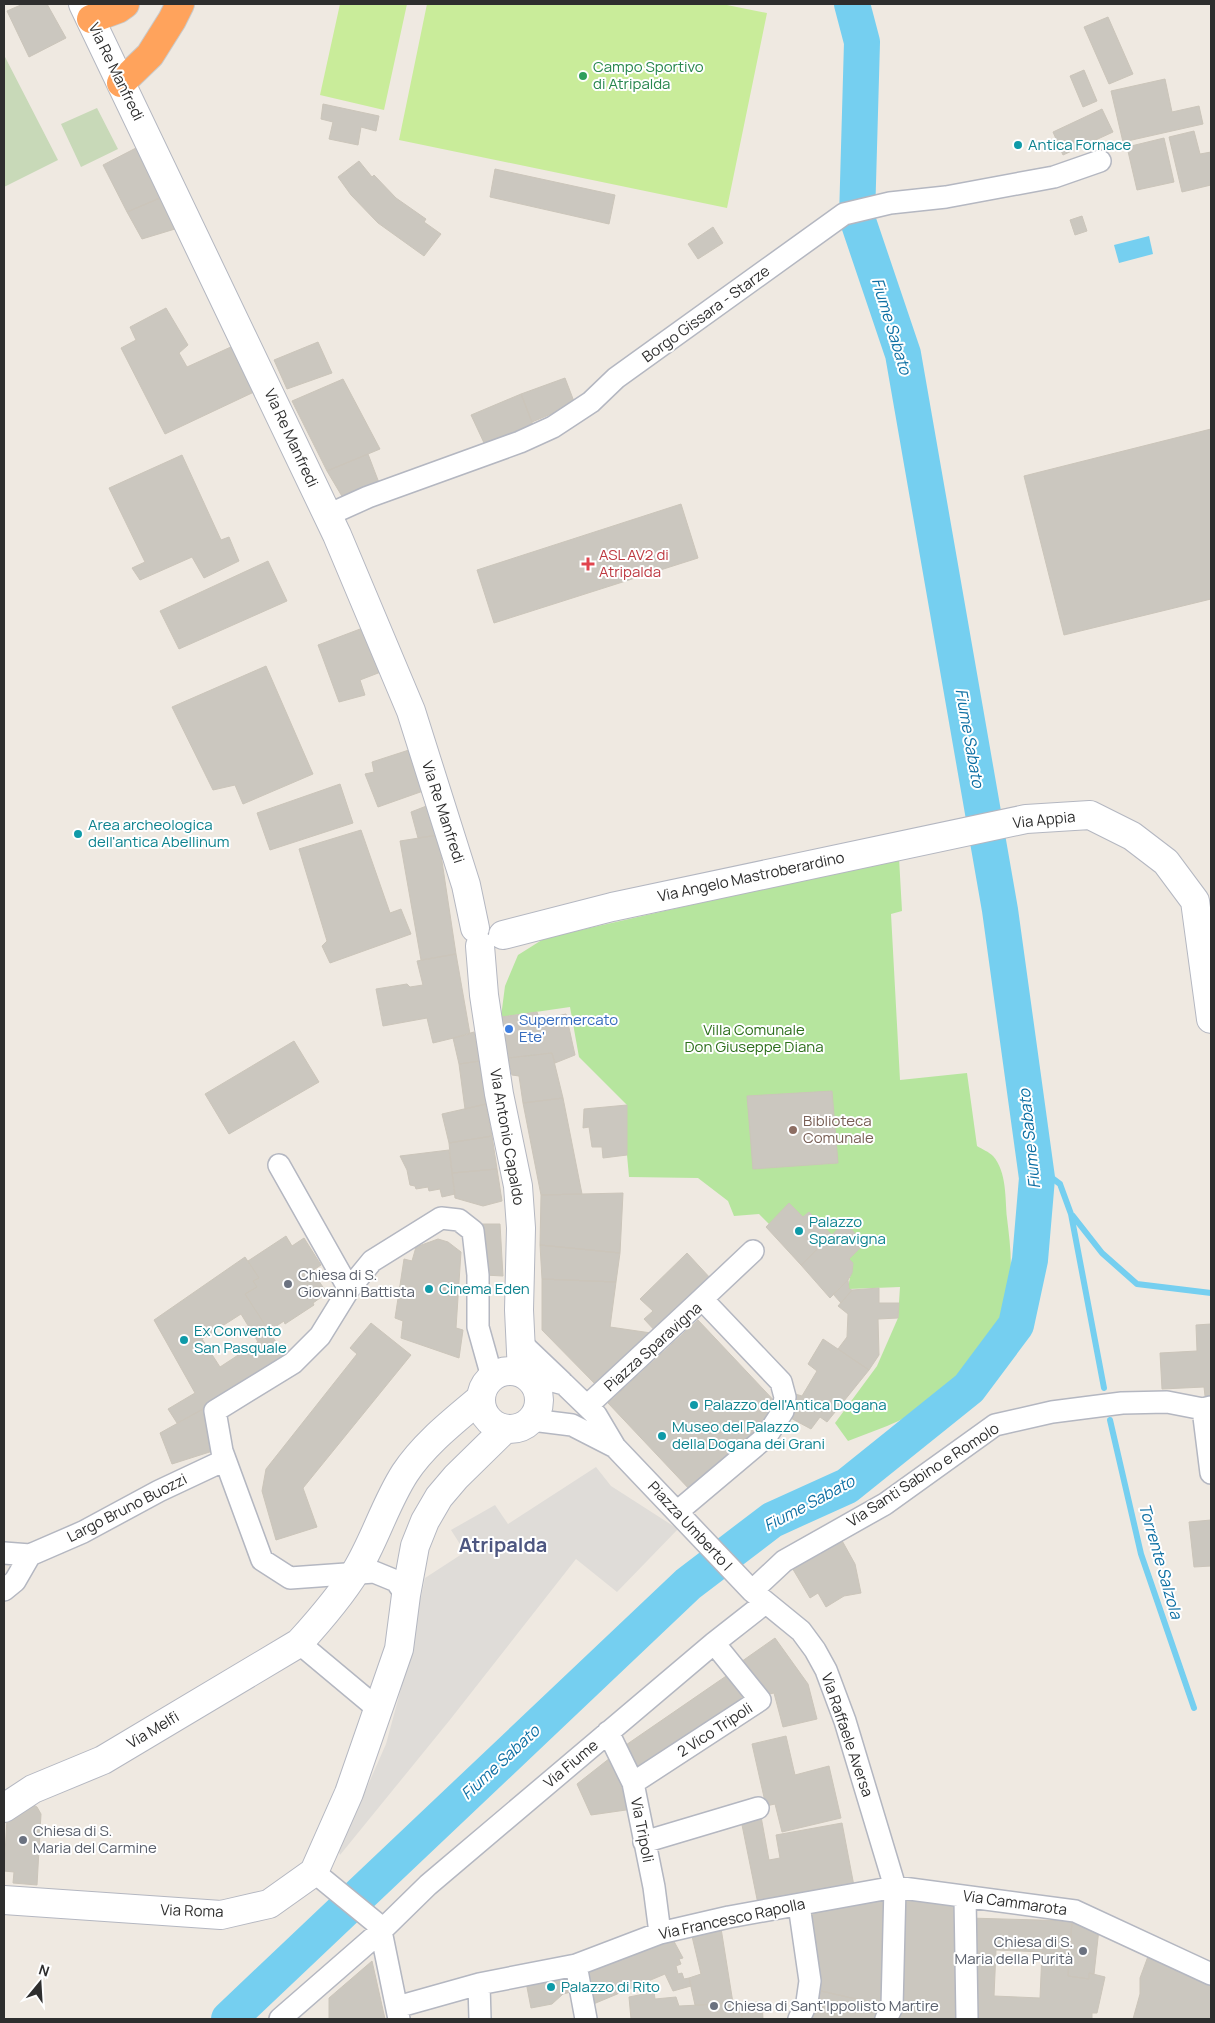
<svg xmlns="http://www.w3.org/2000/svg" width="1215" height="2023" viewBox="0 0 1215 2023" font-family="Manrope,sans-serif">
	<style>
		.green { fill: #b6e59e }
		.cemetery { fill: #c8d9b8 }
		.pitch { fill: #c9ec9a }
		.plaza { fill: #dfdcd8 }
		.water { fill: #75cff0 }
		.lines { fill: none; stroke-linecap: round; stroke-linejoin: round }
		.stream { stroke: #75cff0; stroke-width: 6 }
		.river { stroke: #75cff0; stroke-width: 36 }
		.building { fill: #cbc7bf; stroke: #cbc5ba; fill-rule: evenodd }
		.street-casing { stroke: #b4b7c1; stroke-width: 24 }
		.secondary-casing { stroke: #b4b7c1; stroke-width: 30 }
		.highway-casing { stroke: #c9c9c9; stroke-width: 30 }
		.street { stroke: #fff; stroke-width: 21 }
		.secondary { stroke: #fff; stroke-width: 28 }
		.highway { stroke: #ffa35c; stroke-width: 28 }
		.leisure-dot { fill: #2e9e5b; stroke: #fff; stroke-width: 2 }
		.culture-dot { fill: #0f9aa8; stroke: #fff; stroke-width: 2 }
		.health-dot { fill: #e0444e; stroke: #fff; stroke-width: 2 }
		.shop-dot { fill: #3f7fe0; stroke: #fff; stroke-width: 2 }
		.education-dot { fill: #8d6e63; stroke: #fff; stroke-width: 2 }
		.worship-dot { fill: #6b7280; stroke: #fff; stroke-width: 2 }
		.labels { text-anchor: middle; stroke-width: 4; stroke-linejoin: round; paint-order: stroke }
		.leisure-label { font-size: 15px; fill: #27864d; stroke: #fff; text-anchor: start }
		.street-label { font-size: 15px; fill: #2e2e2e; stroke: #fff }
		.culture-label { font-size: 15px; fill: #0d838f; stroke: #fff; text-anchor: start }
		.health-label { font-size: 15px; fill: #be3a42; stroke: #fff; text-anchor: start }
		.shop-label { font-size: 15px; fill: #366cbe; stroke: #fff; text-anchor: start }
		.park-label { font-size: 15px; fill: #2c6e1b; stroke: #fff }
		.education-label { font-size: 15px; fill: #785e54; stroke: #fff; text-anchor: start }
		.worship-label { font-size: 15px; fill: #5b616d; stroke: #fff; text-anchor: start }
		.water-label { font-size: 16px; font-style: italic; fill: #0d6fa3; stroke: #fff }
		.district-label { font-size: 20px; font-weight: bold; fill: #4d5680; stroke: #fff }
	</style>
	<rect width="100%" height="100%" fill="#efe9e1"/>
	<path class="green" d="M899 858 902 911 891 914 900 1080 967 1073 977 1146C982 1149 989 1152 993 1156 1007 1172 1005 1198 1007 1218 1010 1243 1014 1272 1007 1297 995 1343 963 1381 924 1407 901 1422 874 1431 848 1441L835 1423 877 1366 898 1318 900 1287 849 1289C848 1280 852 1273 853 1263L849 1259 864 1244 845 1223 832 1235 809 1212 803 1217 789 1204 769 1224 759 1214 734 1216 728 1201 698 1178 629 1177 627 1155V1105L579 1057 570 1007 501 1017 505 986 518 955 545 938Z"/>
	<path class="cemetery" d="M4 55 58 160 4 187Z
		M97 108 118 149 81 167 61 124Z"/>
	<path class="pitch" d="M340 4H407L384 110 320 95Z
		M427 4H722L767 13 727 208 399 140Z"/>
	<path class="plaza" d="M596 1467 611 1486 678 1529 617 1592 576 1559 449 1721 340 1855 339 1851 386 1744 402 1685 412 1602 421 1597 425 1578 465 1552 451 1530 495 1505 508 1524Z"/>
	<path class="water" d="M1149 236 1153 254 1119 263 1114 245Z"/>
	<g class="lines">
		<path class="stream" d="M1035 1161 1044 1172 1060 1184 1071 1214 1104 1388
			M1073 1216 1102 1253 1137 1284 1211 1293
			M1110 1420 1141 1554 1194 1708"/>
		<path class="river" d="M229 2019 688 1584 772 1520 847 1486 969 1388 1016 1325 1030 1260 1037 1178 1000 910 903 354 857 218 862 42 852 4"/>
	</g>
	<path class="building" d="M23 4H47L66 38 29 57 7 11Z
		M1108 17 1133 74 1109 84 1084 27Z
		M1084 70 1097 101 1083 107 1070 76Z
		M1165 79 1172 112 1199 106 1203 124 1123 142 1111 91Z
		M323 104 379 116 376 131 361 127 358 145 329 139 333 122 321 119Z
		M1102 109 1113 132 1063 155 1053 132Z
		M1194 131 1200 154 1211 152V185L1182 192 1169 137Z
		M1164 138 1174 182 1137 190 1127 147Z
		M136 148 160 198 127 212 103 165Z
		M359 161 372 177 374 175 396 198 426 219 424 222 441 234 424 256 378 223 351 195 338 177Z
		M495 169 615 195 609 224 490 197Z
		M160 198 175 229 142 239 127 212Z
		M1082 216 1087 231 1075 235 1070 220Z
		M713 227 723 243 698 259 688 244Z
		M166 308 188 345 179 353 187 367 233 346 254 392 165 434 121 348 136 340 130 327Z
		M318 342 332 373 287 389 274 360Z
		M565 378 575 404 532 422 521 394Z
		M343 379 380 449 327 471 292 401Z
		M521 394 533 425 485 445 471 415Z
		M1211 429V599L1064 635 1024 476Z
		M368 454 381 488 346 503 327 471Z
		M182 455 221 540 229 537 239 561 204 578 192 557 140 580 132 568 145 562 109 488Z
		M681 504 698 558 494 623 477 570Z
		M268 561 287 601 179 649 160 611Z
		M368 626 386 670 360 680 365 695 339 702 318 645Z
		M266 666 313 774 243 804 235 785 213 790 172 707Z
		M412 749 426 790 378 807 365 774 374 772 372 762Z
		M340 784 353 823 270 850 257 813Z
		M429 805 438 835 418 838 411 812Z
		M361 830 390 913 401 909 411 934 330 963 322 946 327 941 299 849Z
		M438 835 456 954 421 960 400 841Z
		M456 954 470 1034 433 1043 427 1018 383 1026 376 989 407 984 410 987 423 985 417 961Z
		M537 1012 540 1020 566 1014 575 1055 555 1063 552 1053 508 1058 501 1017Z
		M474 1032 480 1061 459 1064 453 1038Z
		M294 1041 319 1082 229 1134 205 1094Z
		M552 1053 563 1098 523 1103 519 1076 512 1075 508 1058Z
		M480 1061 486 1104 465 1109 459 1064Z
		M832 1091 838 1163 753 1169 747 1096Z
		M563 1098 582 1194 541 1195 523 1103Z
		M486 1104 492 1136 449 1143 442 1114Z
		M627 1105V1155L603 1158 602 1147H592L589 1127 583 1128 584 1109Z
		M492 1136 497 1169 452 1173 449 1143Z
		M449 1150 455 1194 442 1197 440 1189 429 1191 428 1187 416 1189 415 1186 410 1185 407 1170 400 1156Z
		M497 1169 502 1201 483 1206 455 1198 452 1173Z
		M623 1193 620 1253 540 1245 541 1195Z
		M789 1203 803 1217 809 1212 832 1235 801 1265 766 1227Z
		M845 1222 864 1244 849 1259 853 1263 852 1273 848 1280 830 1298 801 1265Z
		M482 1224H500L503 1276 484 1275Z
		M286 1236 292 1246 304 1238 321 1265 312 1271 327 1293 313 1303 314 1305 285 1324 284 1321 269 1331 245 1294 257 1287 253 1281 259 1278 248 1261Z
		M438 1239 448 1242 461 1252 456 1328 463 1330 459 1358 401 1338 403 1321 395 1318 404 1259 412 1261 416 1247Z
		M540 1245 620 1253 616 1282 542 1279Z
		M687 1253 712 1280 658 1334 644 1319 653 1311 640 1299Z
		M245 1257 259 1278 253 1281 257 1287 245 1294 285 1356 205 1408 177 1423 168 1409 195 1393 154 1320ZM241 1314 258 1342 220 1367 202 1339Z
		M542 1279 616 1282 610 1327 658 1334 598 1387 542 1330Z
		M848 1280 849 1289 852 1290 841 1303 833 1294Z
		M879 1288V1303H899L898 1318 878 1319 879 1355 869 1370 838 1349 847 1337 848 1314 838 1306 852 1290Z
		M698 1320 780 1407 691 1491 608 1403Z
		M371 1323 411 1355 303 1488 317 1527 276 1540 262 1491 266 1469 357 1354 350 1348Z
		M1211 1324V1396H1205L1204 1387 1162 1389 1160 1353 1197 1351 1196 1325Z
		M823 1339 869 1370 827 1422 820 1417 811 1429 785 1415 795 1394 802 1396 817 1371 808 1364Z
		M205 1408 212 1421 219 1449 172 1464 160 1433Z
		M1211 1520V1566L1194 1567 1189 1522Z
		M840 1537 855 1564 861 1593 844 1596 826 1607 818 1593 810 1598 791 1566Z
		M775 1638 808 1684 817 1719 783 1727 774 1693 761 1696 738 1664Z
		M732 1672 751 1700 642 1774 623 1747Z
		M786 1736 795 1775 829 1766 841 1818 782 1832 775 1804 766 1806 752 1744Z
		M610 1758 633 1809 591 1815 577 1784Z
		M30 1803 37 1807 41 1814 37 1885 13 1883 14 1872 4 1871 7 1819Z
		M760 1811 769 1860 780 1858 776 1835 842 1823 854 1886 758 1904 740 1815Z
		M893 1897 882 2005 821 1991 809 1907Z
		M904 1898 961 1904 962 2019H892Z
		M969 1918 1072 1921 1068 1976 1089 1979V1973L1105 1977 1097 2013H1092V2019H971ZM996 1950 1042 1952 1040 1998 994 1996Z
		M1072 1921 1099 1929 1094 1974 1089 1973V1979L1068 1976Z
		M720 1922 733 2003 695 2005 689 1978 701 1974 690 1928Z
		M670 1934 683 1958 679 1959 681 1964 676 1966 678 1974 682 1973 684 1979 689 1978 691 1986 673 1991 665 1974 591 2005 585 1968Z
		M1150 1951 1211 1984V2019H1133L1140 1994V1978Z
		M372 1961 385 2019H329V1998Z
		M572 1973 575 1991 563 1994 552 2004 531 2008 526 1982Z
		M821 1991 882 2005 877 2019H810Z
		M654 1992 655 1999 676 1997 679 2006 741 2003 742 2019H631L629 1997Z
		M762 2002 763 2019H742L741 2003Z"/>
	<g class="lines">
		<g class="street-casing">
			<path id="street" d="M328 515 368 497 520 442 553 427 591 402 616 378 844 214 890 203 946 197 1054 177 1100 161
				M279 1165 349 1289 320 1336 293 1363 215 1411 222 1451 262 1560 290 1578 374 1572 396 1581 406 1595
				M349 1289 372 1261 441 1218 459 1220 473 1231 478 1275V1327L492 1377
				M702 1299 753 1251
				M521 1343 562 1382
				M522 1373 564 1384 596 1415 615 1447 752 1591 801 1631 815 1650 826 1670 845 1721 895 1887 892 2007 886 2019
				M587 1406 702 1299 781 1382 785 1397 783 1411 766 1437 677 1512
				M1203 1409 1211 1473
				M532 1420 572 1425 615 1447
				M4 1553 30 1555 83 1532 159 1491 225 1460
				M4 1590 15 1581 30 1555
				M752 1591 784 1561 885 1504 995 1425 1052 1412 1122 1403 1167 1402 1203 1409 1211 1407
				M299 1643 378 1709
				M608 1732 633 1783 654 1887 660 1933
				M633 1783 760 1700 714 1643
				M644 1842 758 1808
				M314 1872 375 1922 381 1931 399 2019
				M965 1897 967 2019
				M799 1905 810 1981 807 2002 799 2019
				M576 1965 586 2019
				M479 1984 480 2019
				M397 2007 479 1984 576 1965 660 1933 729 1917 895 1887 1075 1911 1211 1974
				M280 2019 381 1931 428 1885 714 1643 765 1603"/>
		</g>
		<g class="secondary-casing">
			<path id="secondary" d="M83 4 337 535 411 711 466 885 475 928
				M503 935 612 907 1026 819 1090 815 1132 836 1166 862 1195 901 1211 1019
				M480 946 484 995 499 1094 518 1186 521 1228 519 1310 522 1373
				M481 1400a29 29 0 1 1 58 0a29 29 0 1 1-58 0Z
				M4 1808 33 1789 103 1760 299 1643C319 1621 340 1597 356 1571 375 1540 385 1504 405 1473 425 1443 454 1421 481 1398
				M4 1900 221 1915 269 1904 314 1872 349 1793 399 1649 406 1595 415 1546 425 1521 439 1497 456 1477 505 1429"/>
		</g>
		<g class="highway-casing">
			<path id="highway" d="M91 19 118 9 125 4
				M121 83 150 55 172 20 180 4"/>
		</g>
		<use href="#street" class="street"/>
		<use href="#secondary" class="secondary"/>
		<use href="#highway" class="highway"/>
	</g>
	<circle class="leisure-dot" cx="583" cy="76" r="5"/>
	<g class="culture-dot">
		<circle cx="1018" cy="145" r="5"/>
		<circle cx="78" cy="834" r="5"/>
		<circle cx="799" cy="1231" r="5"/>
		<circle cx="429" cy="1289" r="5"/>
		<circle cx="184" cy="1340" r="5"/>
		<circle cx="694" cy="1405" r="5"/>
		<circle cx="662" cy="1436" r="5"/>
		<circle cx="551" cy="1987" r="5"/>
	</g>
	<path class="health-dot" d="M585.5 556.5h5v5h5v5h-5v5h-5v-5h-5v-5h5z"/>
	<circle class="shop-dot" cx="509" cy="1029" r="5"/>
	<circle class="education-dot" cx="793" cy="1130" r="5"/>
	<g class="worship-dot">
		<circle cx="288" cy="1284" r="5"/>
		<circle cx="23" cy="1840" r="5"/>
		<circle cx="1083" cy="1951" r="5"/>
		<circle cx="714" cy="2006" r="5"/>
	</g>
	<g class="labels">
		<g class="leisure-label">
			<text x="593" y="72">Campo Sportivo<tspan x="593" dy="17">di Atripalda</tspan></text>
		</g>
		<g class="street-label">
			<text transform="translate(116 72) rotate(64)" y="5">Via Re Manfredi</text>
			<text transform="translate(706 314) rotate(-36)" y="5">Borgo Gissara - Starze</text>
			<text transform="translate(291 438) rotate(65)" y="5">Via Re Manfredi</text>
			<text transform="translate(443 812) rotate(72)" y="5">Via Re Manfredi</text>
			<text transform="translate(1044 820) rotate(-6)" y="5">Via Appia</text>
			<text transform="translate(751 877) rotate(-12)" y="5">Via Angelo Mastroberardino</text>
			<text transform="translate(507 1137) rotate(80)" y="5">Via Antonio Capaldo</text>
			<text transform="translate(653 1347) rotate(-42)" y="5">Piazza Sparavigna</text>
			<text transform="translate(923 1475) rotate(-33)" y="5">Via Santi Sabino e Romolo</text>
			<text transform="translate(127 1508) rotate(-27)" y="5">Largo Bruno Buozzi</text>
			<text transform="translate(690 1526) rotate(47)" y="5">Piazza Umberto I</text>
			<text transform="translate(153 1730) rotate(-31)" y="5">Via Melfi</text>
			<text transform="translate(715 1730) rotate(-33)" y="5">2 Vico Tripoli</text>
			<text transform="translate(847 1735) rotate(71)" y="5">Via Raffaele Aversa</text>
			<text transform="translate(571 1764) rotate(-40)" y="5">Via Fiume</text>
			<text transform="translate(642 1830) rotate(79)" y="5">Via Tripoli</text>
			<text transform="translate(1015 1903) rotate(8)" y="5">Via Cammarota</text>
			<text transform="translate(192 1911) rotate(2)" y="5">Via Roma</text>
			<text transform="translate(732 1919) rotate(-12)" y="5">Via Francesco Rapolla</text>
		</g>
		<g class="culture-label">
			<text x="1028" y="150">Antica Fornace</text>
			<text x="88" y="830">Area archeologica<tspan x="88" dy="17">dell'antica Abellinum</tspan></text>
			<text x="809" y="1227">Palazzo<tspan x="809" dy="17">Sparavigna</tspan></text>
			<text x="439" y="1294">Cinema Eden</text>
			<text x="194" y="1336">Ex Convento<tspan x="194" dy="17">San Pasquale</tspan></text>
			<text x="704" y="1410">Palazzo dell'Antica Dogana</text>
			<text x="672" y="1432">Museo del Palazzo<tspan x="672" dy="17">della Dogana dei Grani</tspan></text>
			<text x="561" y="1992">Palazzo di Rito</text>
		</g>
		<g class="health-label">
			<text x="599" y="560">ASL AV2 di<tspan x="599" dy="17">Atripalda</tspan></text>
		</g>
		<g class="shop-label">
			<text x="519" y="1025">Supermercato<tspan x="519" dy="17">Ete'</tspan></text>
		</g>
		<g class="park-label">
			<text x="754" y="1035">Villa Comunale<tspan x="754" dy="17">Don Giuseppe Diana</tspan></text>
		</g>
		<g class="education-label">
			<text x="803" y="1126">Biblioteca<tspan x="803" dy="17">Comunale</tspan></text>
		</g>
		<g class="worship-label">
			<text x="298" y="1280">Chiesa di S.<tspan x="298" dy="17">Giovanni Battista</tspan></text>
			<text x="33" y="1836">Chiesa di S.<tspan x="33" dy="17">Maria del Carmine</tspan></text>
			<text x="1073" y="1947" text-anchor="end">Chiesa di S.<tspan x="1073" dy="17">Maria della Purità</tspan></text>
			<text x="724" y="2011">Chiesa di Sant'Ippolisto Martire</text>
		</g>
		<g class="water-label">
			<text transform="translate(892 326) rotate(73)" y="6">Fiume Sabato</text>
			<text transform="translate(970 738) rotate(80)" y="6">Fiume Sabato</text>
			<text transform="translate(1029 1139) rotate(-96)" y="6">Fiume Sabato</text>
			<text transform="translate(809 1503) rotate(-28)" y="6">Fiume Sabato</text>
			<text transform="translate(1161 1561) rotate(74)" y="6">Torrente Salzola</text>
			<text transform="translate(500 1762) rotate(-43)" y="6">Fiume Sabato</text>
		</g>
		<g class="district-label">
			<text x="503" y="1552">Atripalda</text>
		</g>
	</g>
	<rect width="1215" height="2023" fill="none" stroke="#2e2e2e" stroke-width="10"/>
	<g transform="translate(40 1983) rotate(18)" stroke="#ffffff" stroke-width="4" paint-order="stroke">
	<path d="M0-4L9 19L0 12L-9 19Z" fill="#2e2e2e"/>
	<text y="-8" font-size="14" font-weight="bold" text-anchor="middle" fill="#2e2e2e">N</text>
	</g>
</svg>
